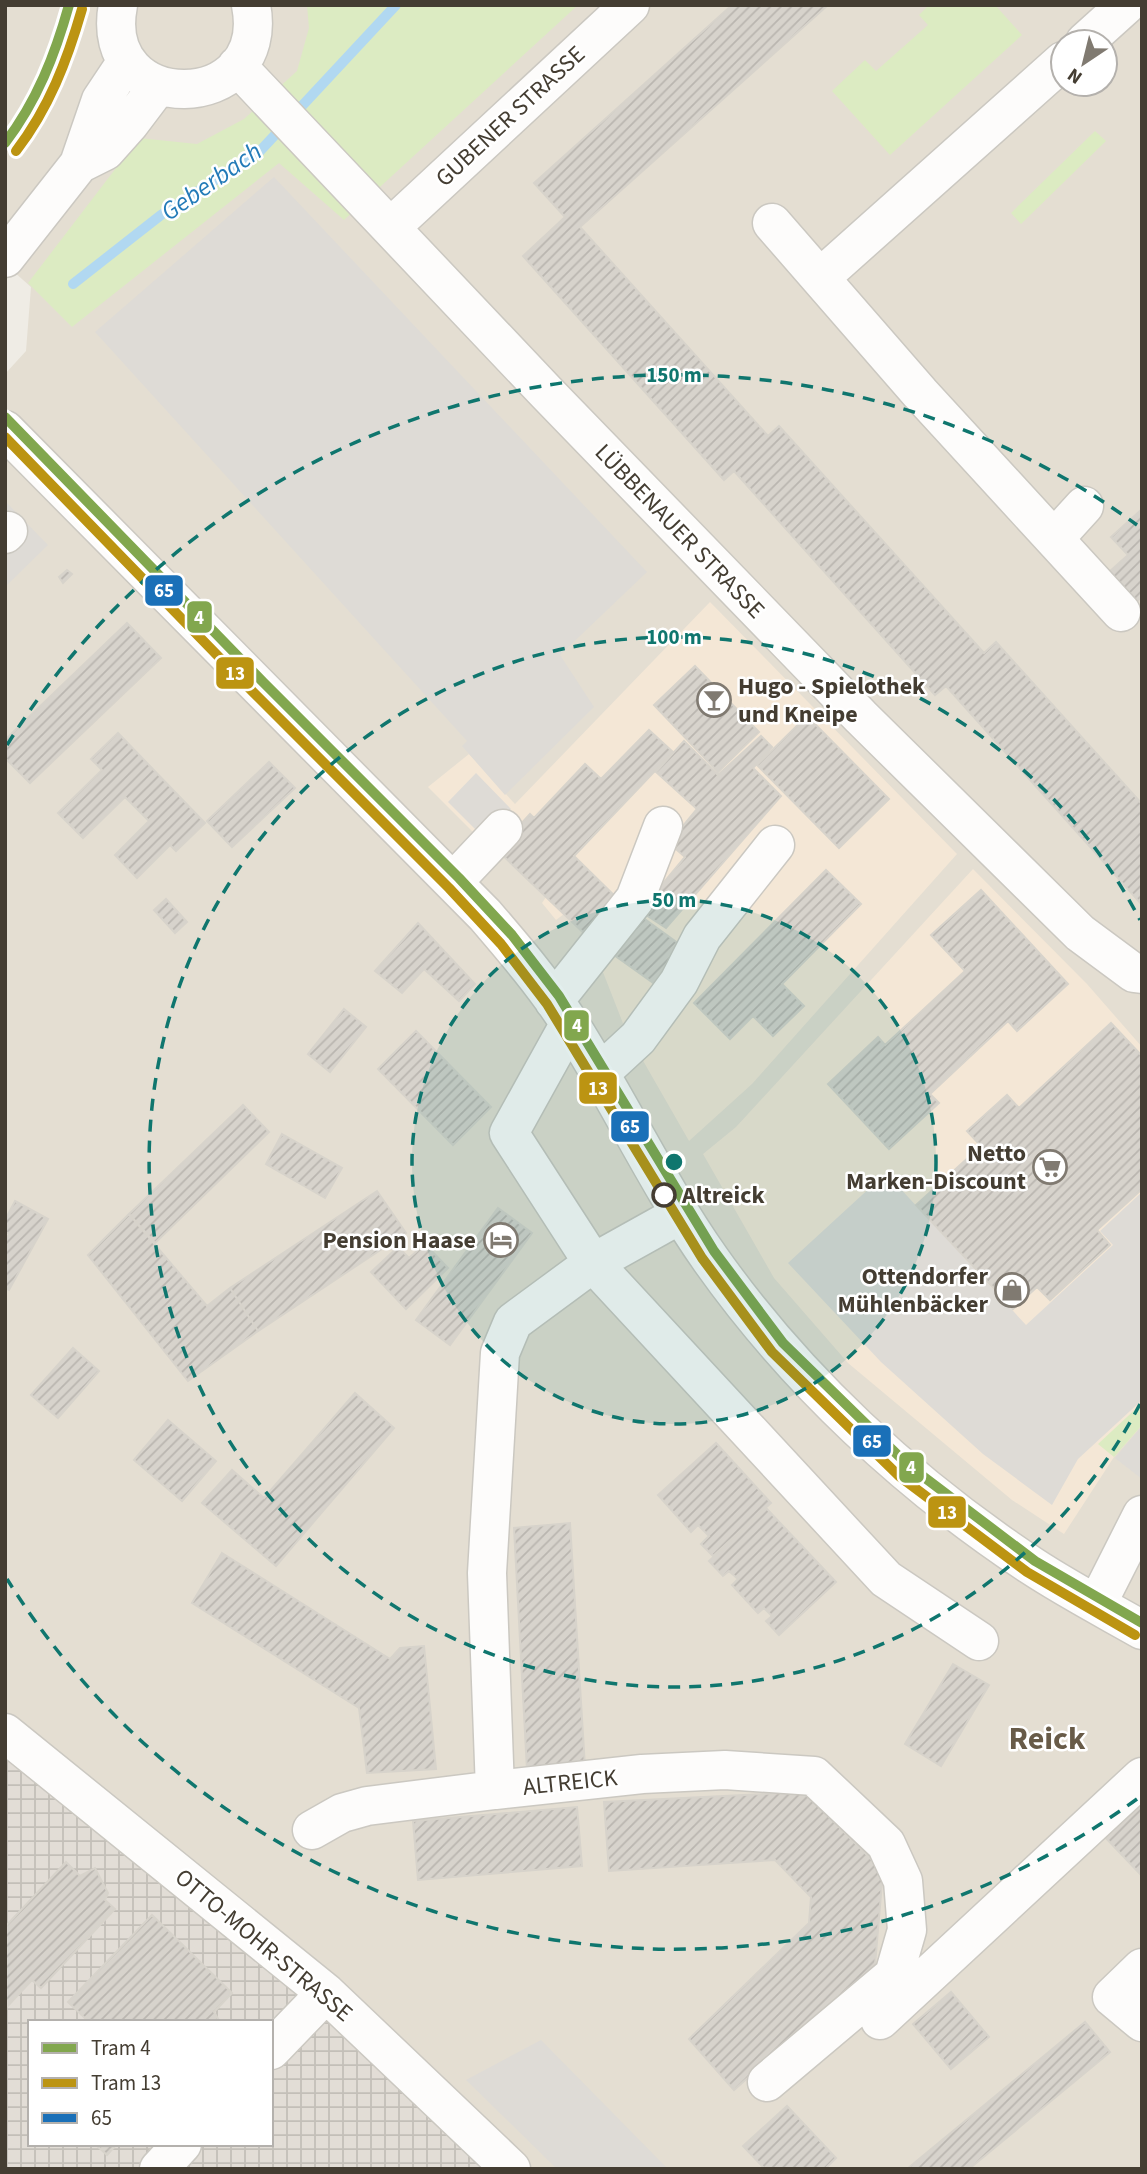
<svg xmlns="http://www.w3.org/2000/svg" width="1147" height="2174" viewBox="0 0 1147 2174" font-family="'Source Sans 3',sans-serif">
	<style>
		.residential { fill: #e4ded2; fill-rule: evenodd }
		.commercial { fill: #f4e7d6 }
		.industrial { fill: url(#industrial-grid); fill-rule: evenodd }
		.green { fill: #dcebc2 }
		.parking { fill: #dedbd6 }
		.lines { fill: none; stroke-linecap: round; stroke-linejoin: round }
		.stream { stroke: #b1d8f1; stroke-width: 10 }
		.building { fill: url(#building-hatch); stroke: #d7d3cb; stroke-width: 2 }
		.minor-casing { stroke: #cbc8c1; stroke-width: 41 }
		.minor { stroke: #fdfcfb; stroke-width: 38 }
		.bus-1-casing { stroke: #fff; stroke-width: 16 }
		.bus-1 { stroke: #1a70b8; stroke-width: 10 }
		.tram-1-casing { stroke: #fff; stroke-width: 16 }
		.tram-2-casing { stroke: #fff; stroke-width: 16 }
		.tram-1 { stroke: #82a74e; stroke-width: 10 }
		.tram-2 { stroke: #bc9412; stroke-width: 10 }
		.ring { fill: none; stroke: #0f766e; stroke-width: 3.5; stroke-dasharray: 12 9 }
		.stop-dot { fill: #fff; stroke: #443d32; stroke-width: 3.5 }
		.labels { text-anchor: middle; stroke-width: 5; stroke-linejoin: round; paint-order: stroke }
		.street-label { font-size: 24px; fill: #443d32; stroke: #fff }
		.poi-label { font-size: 24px; font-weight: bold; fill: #443d32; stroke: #fff; text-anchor: end }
		.stop-label { font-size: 24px; font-weight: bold; fill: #443d32; stroke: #fff; text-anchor: start }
		.water-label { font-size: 26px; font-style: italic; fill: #237bb8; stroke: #fff }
		.district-label { font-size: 32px; font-weight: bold; fill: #685b48; stroke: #fff }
		.centre { fill: #0f766e; stroke: #fff; stroke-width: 3.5 }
		.ring-label { font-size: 21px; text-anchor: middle; font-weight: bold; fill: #0f766e; stroke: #fff; stroke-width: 5; stroke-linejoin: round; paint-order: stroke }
		.line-badge { stroke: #fff; stroke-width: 2.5 }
		.badge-label { font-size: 19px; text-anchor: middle; font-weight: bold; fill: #fff }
	</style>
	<defs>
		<pattern id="industrial-grid" width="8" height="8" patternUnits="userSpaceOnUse" patternTransform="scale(1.75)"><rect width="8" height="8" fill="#e2ddd6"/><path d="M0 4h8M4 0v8" fill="none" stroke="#c3bfb8"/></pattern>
		<pattern id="building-hatch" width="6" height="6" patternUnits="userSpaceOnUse" patternTransform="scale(1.75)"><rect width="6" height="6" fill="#d7d3cc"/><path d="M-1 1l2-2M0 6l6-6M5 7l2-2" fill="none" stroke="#bab6b0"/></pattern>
	</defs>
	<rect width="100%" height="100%" fill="#efece5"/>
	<path class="residential" d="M5 5H1142V2169H511L5 1733V374L26 351 31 287 5 264ZM1063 42H1105V84H1063Z"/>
	<path class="commercial" d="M710 602 957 854 752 1084 689 1141 626 1031 590 939 564 914 556 920 542 903 546 897 484 837 481 840 428 787 469 754 515 804Z
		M973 869 1087 984 1142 1047V1425L1114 1457 1064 1534 1012 1500 848 1363 774 1278 703 1154 736 1127Z"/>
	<path class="industrial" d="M5 1733 511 2169H5ZM30 2022H271V2144H30Z"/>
	<path class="green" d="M307 5H578L344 220 279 163 72 327 28 283 139 138 197 144 244 119 297 71 309 28Z
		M929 5H995L1022 35 890 155 832 91 865 60 876 71 928 25 919 15Z
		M1095 131 1106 141 1021 224 1011 213Z
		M1142 1403V1425L1114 1457 1098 1444Z"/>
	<path class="parking" d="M274 177 647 572 560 655 594 707 505 795 462 746 467 741 95 332Z
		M5 501 48 545 5 587Z
		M476 773 511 809 483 837 448 802Z
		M886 1173 1026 1325 1113 1245 1100 1231 1142 1192V1400L1078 1459 1052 1505 983 1454 881 1362 788 1263Z
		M1142 1426V1479L1115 1458Z
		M541 2040 668 2169H557L466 2080Z"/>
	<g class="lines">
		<path class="stream" d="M73 284 161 215 260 151 396 5"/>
	</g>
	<path class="building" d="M732 5H828L580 227 768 436 779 426 984 653 996 642 1142 804V905L946 686 935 695 734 471 724 480 523 256 565 217 534 183Z
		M1140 511 1142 513V597L1137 601 1109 572 1128 555 1111 537Z
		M67 570 72 574 63 583 59 577Z
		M127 623 161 658 30 783 5 758V740Z
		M695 666 759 732 718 772 654 705Z
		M807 716 889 799 839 848 757 765Z
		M649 730 673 752 574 856 623 904 590 939 497 850 530 814 534 818 585 764 601 779Z
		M118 733 205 823 176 851 170 845 137 878 115 855 149 821 125 797 83 838 58 813 102 770 91 759Z
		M761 736 772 747 753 768 781 796 666 928 640 911 685 857 669 843 697 809 656 772 684 741 718 775Z
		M269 762 295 788 232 847 207 821Z
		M826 870 861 904 782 984 804 1006 773 1036 753 1016 730 1039 694 1003Z
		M981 890 1068 984 1017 1031 1008 1021 930 1094 939 1103 889 1149 828 1084 878 1037 885 1045 965 971 931 935Z
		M166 899 187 922 175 933 154 910Z
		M635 912 686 949 659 987 607 950Z
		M418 923 475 984 459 1001 424 969 402 993 375 971Z
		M344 1009 366 1027 330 1072 308 1054Z
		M1111 1023 1142 1056V1189L1097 1230 1110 1245 1050 1300 1037 1287 1013 1309 916 1205 981 1146 967 1131 1007 1095 1019 1108Z
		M416 1031 491 1107 453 1145 378 1069Z
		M243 1105 269 1132 155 1243 129 1214Z
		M282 1134 342 1168 325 1198 266 1164Z
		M377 1191 406 1233 258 1331 230 1288Z
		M15 1201 48 1219 9 1290 5 1288V1241L9 1234 5 1232V1220Z
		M498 1208 532 1233 450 1345 416 1320Z
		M129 1214 207 1306 230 1288 258 1331 188 1381 88 1255Z
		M425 1244 448 1268 406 1309 371 1272 398 1247 409 1258Z
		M73 1348 99 1371 58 1418 31 1395Z
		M355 1393 394 1428 276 1566 202 1503 232 1470 264 1498Z
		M168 1420 216 1461 182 1501 134 1460Z
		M716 1443 771 1503 713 1556 701 1544 709 1536 698 1525 691 1532 658 1495Z
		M766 1508 836 1582 779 1635 766 1621 772 1616 764 1608 758 1613 732 1585 738 1579 729 1571 723 1576 709 1561Z
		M570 1523 585 1767 527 1770 514 1528Z
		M222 1553 390 1659 400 1648 424 1646 436 1769 367 1773 359 1708 192 1603Z
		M953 1664 989 1685 941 1766 905 1744Z
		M804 1792 883 1871 875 1965 734 2090 689 2039 809 1923 811 1897 775 1860 609 1871 604 1802Z
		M1142 1793V1876L1101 1833Z
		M577 1807 582 1866 418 1880 413 1821Z
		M66 1862 80 1876 95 1868 108 1893 105 1900 115 1909 41 1988 32 1980 5 2009V1927Z
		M152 1915 232 1993 214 2012 220 2022H89L68 2002Z
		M951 1992 989 2037 951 2069 913 2024Z
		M1085 2022 1110 2052 969 2169H907Z
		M787 2106 836 2158 825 2169H765L743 2146Z
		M95 2144H117L107 2155Z"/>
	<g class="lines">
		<g class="minor-casing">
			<path id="minor" d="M118 5C96 118 273 116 251 5
				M1085 42 1126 5
				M237 66 546 392 861 717 1080 933 1134 973 1142 974
				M79 164 105 151 130 123 158 86
				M772 223 920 393 1121 612
				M391 227 630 5
				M5 258 79 164 101 100 127 61
				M821 277 1063 61
				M5 430 485 915C515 950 545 985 570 1024 619 1101 658 1185 711 1260 796 1380 909 1485 1032 1566 1067 1589 1105 1609 1142 1630
				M5 534 8 531
				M1054 539 1084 506
				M453 882 503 829
				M554 1001 635 899 663 826
				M570 1023 509 1133 593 1263 886 1579 979 1641
				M599 1074 638 1038 679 982 702 937 775 845
				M681 1214 593 1263 513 1322 500 1353 487 1573 495 1790 642 1774 725 1770 814 1776 886 1844 903 1881 907 1930 894 1975 767 2082
				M1097 1604 1142 1515
				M5 1733 326 1993 511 2169
				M312 1830 342 1813 367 1806 495 1790
				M1142 1968 1112 1997 1142 2022
				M880 2020 1142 1777
				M271 2050 326 1993
				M159 2169 182 2144"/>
		</g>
		<use href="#minor" class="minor"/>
		<g class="bus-1-casing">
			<path id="bus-1" d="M5 430 485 915C515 950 545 985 570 1024 619 1101 658 1185 711 1260 797 1381 908 1484 1032 1566 1067 1589 1105 1609 1142 1630"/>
		</g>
		<use href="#bus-1" class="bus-1"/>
		<g class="tram-1-casing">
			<path id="tram-1" d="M5 143C37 101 55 55 69 5
				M5 417 263 682 459 878 512 935 559 996 714 1251 783 1343 908 1465 1035 1561 1142 1623"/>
		</g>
		<g class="tram-2-casing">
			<path id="tram-2" d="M16 151C49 108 67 61 82 9
				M5 437 253 692 449 888 501 944 547 1004 702 1258 772 1352 899 1476 1027 1572 1135 1635"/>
		</g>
		<use href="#tram-1" class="tram-1"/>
		<use href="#tram-2" class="tram-2"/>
	</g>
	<circle cx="674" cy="1162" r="262" fill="#0f766e" fill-opacity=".12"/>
	<g class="ring">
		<circle cx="674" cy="1162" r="262"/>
		<path d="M1140 1404A525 525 0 1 1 1140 920"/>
		<path d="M1137 1799A787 787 0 0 1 7 1579M7 745A787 787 0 0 1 1137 525"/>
	</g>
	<defs>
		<g id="bar-ring" transform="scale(1.75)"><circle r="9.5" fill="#fff" stroke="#807a71" stroke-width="1.5"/><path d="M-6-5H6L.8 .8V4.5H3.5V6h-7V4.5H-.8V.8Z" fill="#807a71"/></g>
		<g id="supermarket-ring" transform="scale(1.75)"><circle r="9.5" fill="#fff" stroke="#807a71" stroke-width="1.5"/><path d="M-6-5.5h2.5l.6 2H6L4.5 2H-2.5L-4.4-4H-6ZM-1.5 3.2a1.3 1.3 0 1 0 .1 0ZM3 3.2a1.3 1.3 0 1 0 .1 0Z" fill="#807a71"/></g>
		<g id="hotel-ring" transform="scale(1.75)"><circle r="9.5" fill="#fff" stroke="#807a71" stroke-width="1.5"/><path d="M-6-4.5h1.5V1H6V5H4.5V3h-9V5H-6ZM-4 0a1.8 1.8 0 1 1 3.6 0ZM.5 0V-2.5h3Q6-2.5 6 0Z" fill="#807a71"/></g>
		<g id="shop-ring" transform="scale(1.75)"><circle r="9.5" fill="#fff" stroke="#807a71" stroke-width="1.5"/><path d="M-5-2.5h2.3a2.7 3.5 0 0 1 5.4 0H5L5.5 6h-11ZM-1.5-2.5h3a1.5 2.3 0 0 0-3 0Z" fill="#807a71"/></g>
	</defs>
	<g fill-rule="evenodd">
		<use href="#bar-ring" x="714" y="700"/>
		<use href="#supermarket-ring" x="1050" y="1167"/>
		<use href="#hotel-ring" x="501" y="1240"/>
		<use href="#shop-ring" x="1012" y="1290"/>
	</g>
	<circle class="stop-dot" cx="664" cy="1195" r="11"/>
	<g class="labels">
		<g class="street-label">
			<text transform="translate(510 116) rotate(-43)" y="8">GUBENER STRASSE</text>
			<text transform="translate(680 531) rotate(46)" y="8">LÜBBENAUER STRASSE</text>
			<text transform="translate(570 1782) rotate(-6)" y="8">ALTREICK</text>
			<text transform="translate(264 1945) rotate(40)" y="8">OTTO-MOHR-STRASSE</text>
		</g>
		<g class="poi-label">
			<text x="738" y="694" text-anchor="start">Hugo - Spielothek<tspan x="738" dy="28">und Kneipe</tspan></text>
			<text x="1026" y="1161">Netto<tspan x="1026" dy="28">Marken-Discount</tspan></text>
			<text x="476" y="1248">Pension Haase</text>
			<text x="988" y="1284">Ottendorfer<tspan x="988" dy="28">Mühlenbäcker</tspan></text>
		</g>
		<g class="stop-label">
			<text x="682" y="1203">Altreick</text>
		</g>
		<g class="water-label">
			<text transform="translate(211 181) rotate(-35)" y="9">Geberbach</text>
		</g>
		<g class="district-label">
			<text x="1047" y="1749">Reick</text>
		</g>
	</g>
	<circle cx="674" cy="1162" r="10" class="centre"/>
	<g class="ring-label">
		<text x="674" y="382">150 m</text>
		<text x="674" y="644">100 m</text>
		<text x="674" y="907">50 m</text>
	</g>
	<g class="line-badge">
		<rect x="144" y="574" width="40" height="33" rx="7" fill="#1a70b8"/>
		<rect x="186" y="600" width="27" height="34" rx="7" fill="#82a74e"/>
		<rect x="215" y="656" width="40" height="34" rx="7" fill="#bc9412"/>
		<rect x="563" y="1009" width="27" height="33" rx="7" fill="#82a74e"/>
		<rect x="578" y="1071" width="40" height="34" rx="7" fill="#bc9412"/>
		<rect x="610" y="1110" width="40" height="33" rx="7" fill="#1a70b8"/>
		<rect x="852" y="1424" width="40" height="34" rx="7" fill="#1a70b8"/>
		<rect x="898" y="1451" width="27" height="33" rx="7" fill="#82a74e"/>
		<rect x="927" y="1495" width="40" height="34" rx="7" fill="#bc9412"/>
	</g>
	<g class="badge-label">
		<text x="164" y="597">65</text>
		<text x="199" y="624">4</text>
		<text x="235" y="680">13</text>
		<text x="577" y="1032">4</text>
		<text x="598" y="1095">13</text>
		<text x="630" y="1133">65</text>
		<text x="872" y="1448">65</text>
		<text x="911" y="1474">4</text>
		<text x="947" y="1519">13</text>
	</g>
	<rect width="1147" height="2174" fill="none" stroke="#443d32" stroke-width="14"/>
	<rect x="28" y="2020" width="245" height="126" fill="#ffffff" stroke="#b4b1ad" stroke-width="2"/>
	<rect x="42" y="2043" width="35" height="10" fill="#82a74e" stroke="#b4b1ad" stroke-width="2"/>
	<text x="91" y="2055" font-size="21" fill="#443d32">Tram 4</text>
	<rect x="42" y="2078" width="35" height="10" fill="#bc9412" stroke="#b4b1ad" stroke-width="2"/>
	<text x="91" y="2090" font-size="21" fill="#443d32">Tram 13</text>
	<rect x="42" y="2113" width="35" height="10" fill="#1a70b8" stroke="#b4b1ad" stroke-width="2"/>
	<text x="91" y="2125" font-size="21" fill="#443d32">65</text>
	<g transform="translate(1084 63) rotate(215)"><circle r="33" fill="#ffffff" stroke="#b4b1ad" stroke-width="2"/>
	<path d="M0-5L12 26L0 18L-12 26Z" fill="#807a71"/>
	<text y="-10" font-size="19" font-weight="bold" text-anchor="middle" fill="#443d32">N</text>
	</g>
</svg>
